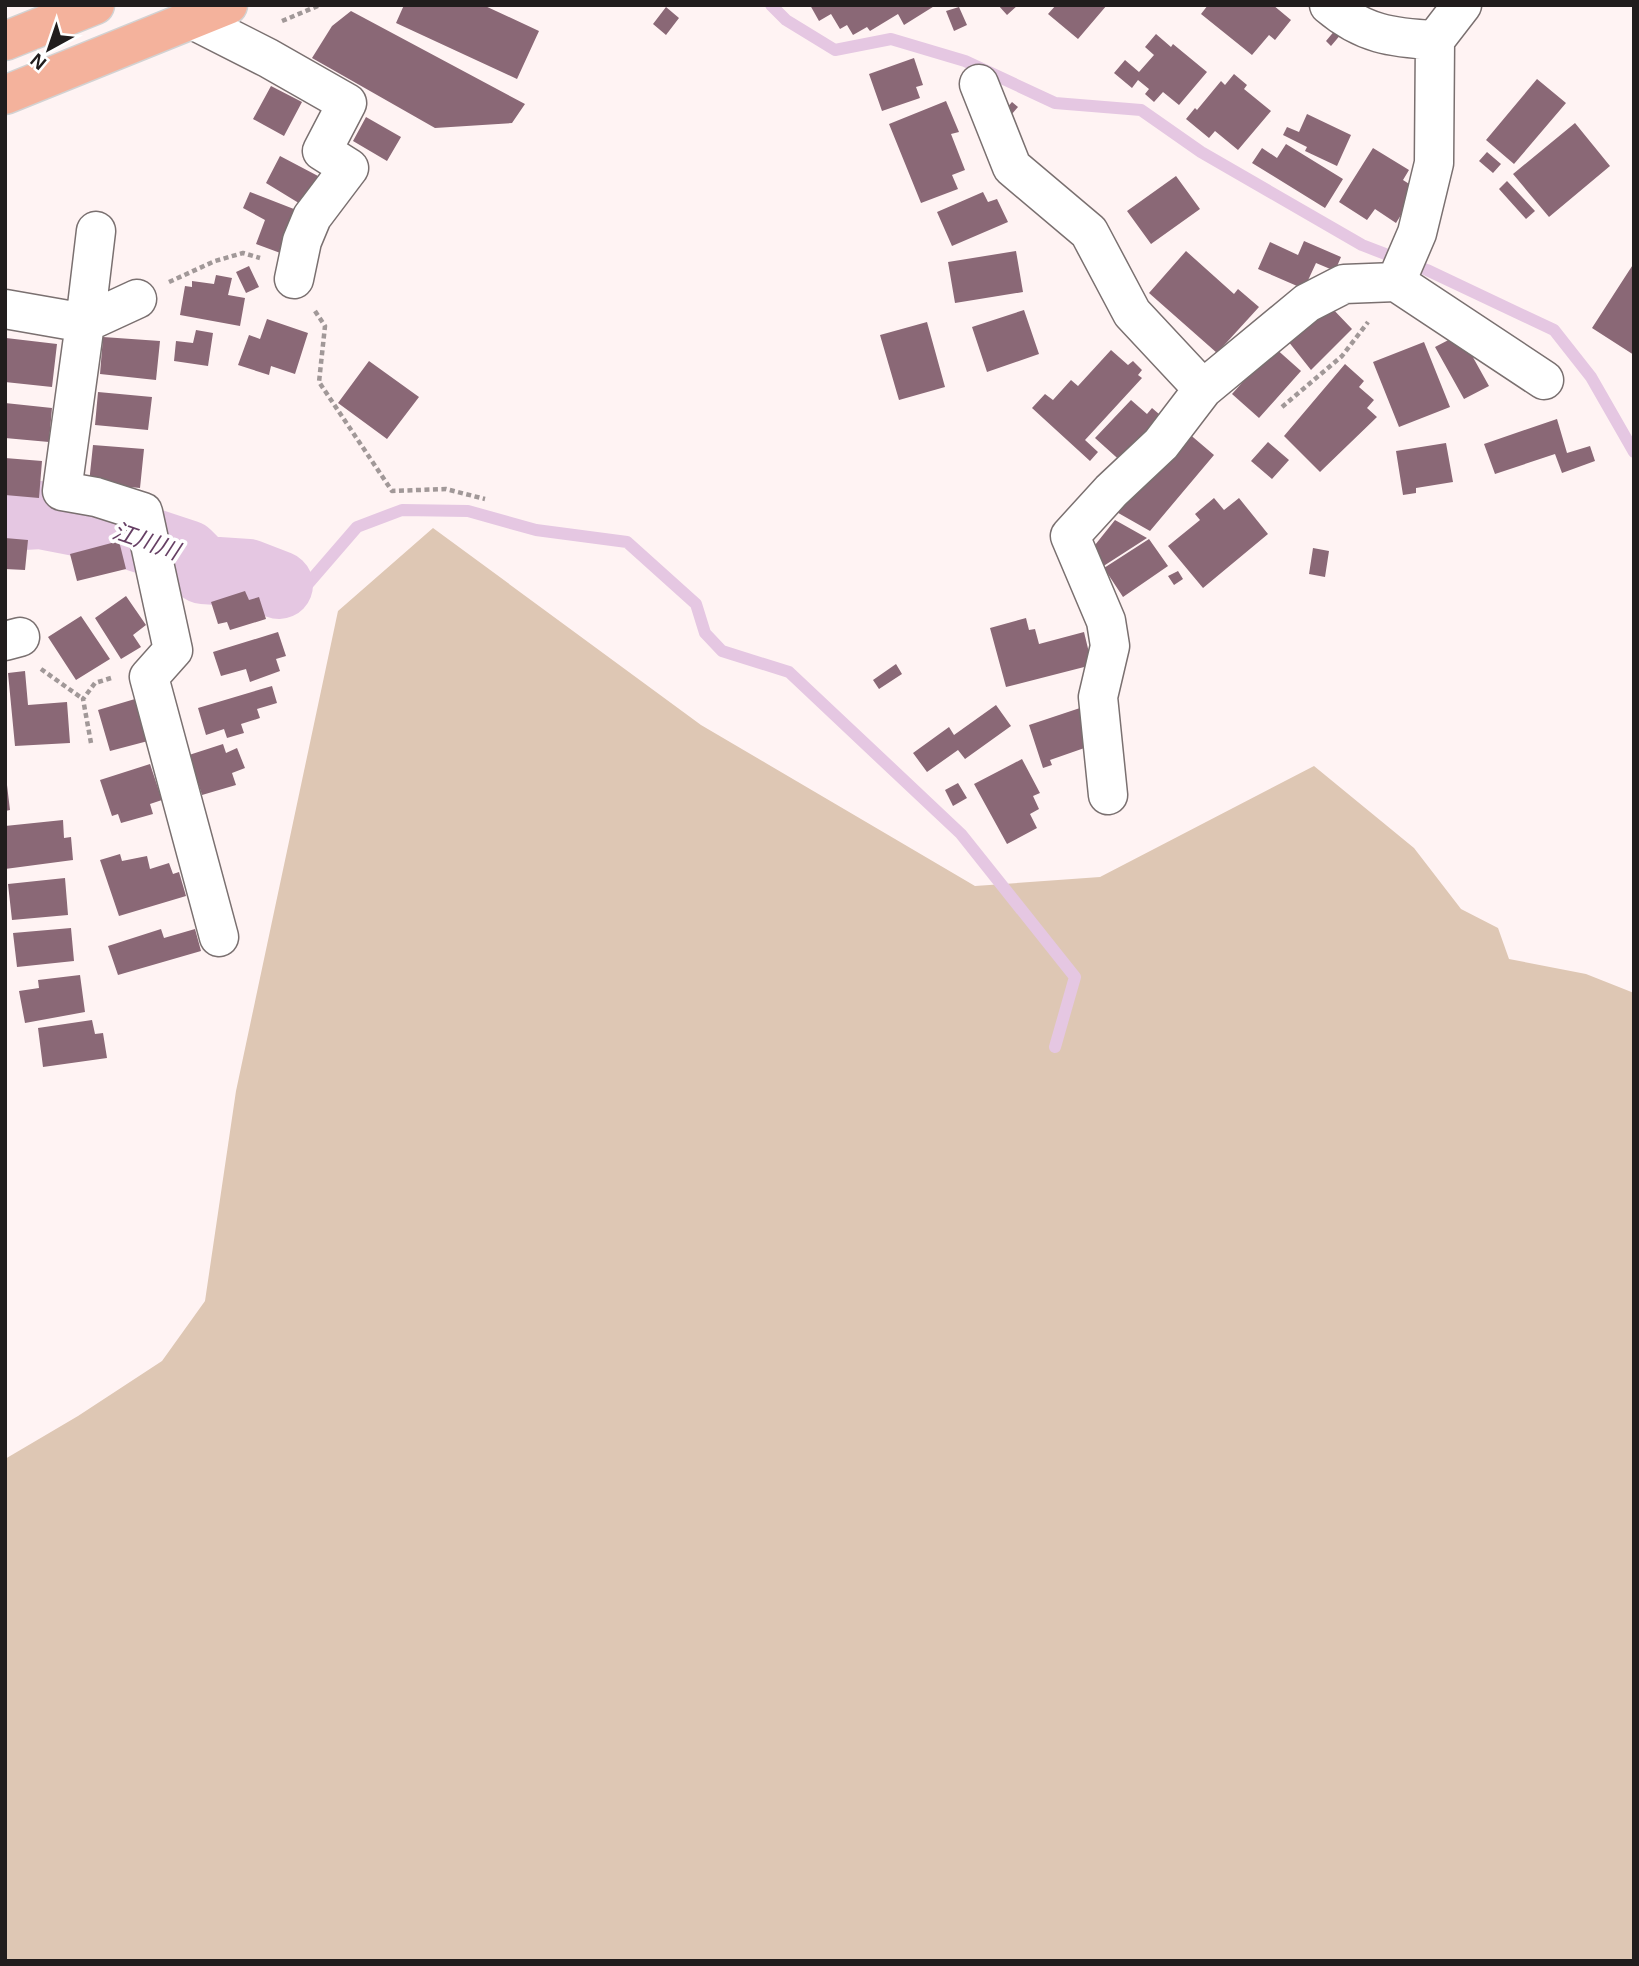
<svg xmlns="http://www.w3.org/2000/svg" width="1639" height="1966" viewBox="0 0 1639 1966" font-family="Helvetica,'Noto Sans JP',sans-serif">
	<style>
		.green { fill: #dec7b4 }
		.lines { fill: none; stroke-linecap: round; stroke-linejoin: round }
		.stream { stroke: #e5c7e2; stroke-width: 12 }
		.river { stroke: #e5c7e2; stroke-width: 68 }
		.building { fill: #8a6876 }
		.minor-casing { stroke: #7a7070; stroke-width: 41 }
		.trunk-casing { stroke: #d3d2d2; stroke-width: 41 }
		.path { stroke: #a19898; stroke-width: 4.5; stroke-dasharray: 5 3.5; stroke-linecap: butt }
		.minor { stroke: #fff; stroke-width: 38 }
		.trunk { stroke: #f4b29c; stroke-width: 38 }
		.labels { text-anchor: middle; stroke-width: 7; stroke-linejoin: round; paint-order: stroke }
		.water-label { font-size: 23px; font-style: italic; fill: #663f64; stroke: #fff }
	</style>
	<rect width="100%" height="100%" fill="#fff3f3"/>
	<path class="green" d="M433 528 701 725 975 886 1100 877 1314 766 1414 848 1461 909 1498 928 1509 959 1586 974 1634 993V1961H5V1459L78 1416 162 1361 205 1301 236 1091 338 611Z"/>
	<g class="lines">
		<path class="stream" d="M771 5 786 20 835 50 891 39 965 61 1055 103 1141 110 1201 152 1362 245 1427 270 1554 330 1591 377 1634 452
			M279 585 306 586 357 527 402 510 468 511 536 530 627 542 696 604 705 633 722 651 789 672 961 834 1075 977 1055 1047"/>
		<path class="river" d="M5 517 41 515 108 528 187 554 203 570 248 573 279 585"/>
	</g>
	<path class="building" d="M404 5H483L539 31 517 79 396 23Z
		M810 5H936L904 25 898 14 870 31 867 27 853 35 847 25 840 29 831 14 819 21Z
		M998 5H1018L1007 15Z
		M1056 5H1107L1078 39 1048 14Z
		M1208 5H1273L1291 20 1275 40 1269 35 1252 55 1201 14Z
		M666 7 679 18 666 35 653 24Z
		M959 7 967 25 954 31 946 11Z
		M351 11 525 104 512 123 435 128 312 58 332 26Z
		M1336 29 1342 33 1331 46 1326 41Z
		M1156 34 1171 47 1173 44 1207 72 1179 105 1163 92 1154 102 1145 94 1149 89 1138 80 1132 88 1114 73 1125 60 1139 72 1154 55 1145 47Z
		M914 58 923 85 916 87 920 98 882 111 869 74Z
		M1234 74 1247 85 1244 89 1271 111 1238 150 1215 131 1209 138 1186 119 1195 108 1197 110 1221 81 1225 85Z
		M1537 79 1566 103 1514 164 1486 140Z
		M271 86 302 102 284 136 253 119Z
		M946 101 959 132 951 134 965 170 952 175 958 189 921 203 889 124Z
		M1012 102 1018 107 1011 115 1005 110Z
		M1307 114 1351 135 1337 166 1305 151 1307 147 1283 135 1287 127 1299 132Z
		M366 117 401 137 387 161 353 141Z
		M1575 123 1610 166 1549 217 1513 174Z
		M1286 144 1343 179 1325 208 1252 163 1262 148 1277 158Z
		M1373 148 1409 170 1403 180 1417 189 1396 223 1375 209 1367 220 1339 202Z
		M1487 152 1501 164 1493 173 1479 161Z
		M280 156 318 176 302 205 266 183Z
		M1176 176 1200 209 1151 244 1127 211Z
		M1507 181 1535 211 1526 219 1499 189Z
		M250 192 299 211 283 254 256 244 265 220 243 208Z
		M983 192 988 202 997 199 1008 222 952 246 937 212Z
		M1304 241 1341 257 1335 271 1316 263 1304 289 1258 269 1270 242 1298 255Z
		M1016 251 1023 292 955 303 948 262Z
		M1186 251 1234 294 1238 289 1259 307 1217 353 1149 293Z
		M1634 263V355L1592 328Z
		M249 266 259 287 246 293 236 272Z
		M216 275 232 278 228 295 245 298 240 326 180 315 185 286 192 287V281L214 284Z
		M1330 306 1352 329 1311 370 1288 341Z
		M1024 310 1039 354 987 372 972 327Z
		M267 319 308 333 295 374 271 366 269 375 238 365 249 335 260 339Z
		M927 322 945 387 899 400 880 335Z
		M196 330 213 333 208 366 174 361 176 341 193 343Z
		M1460 334 1489 386 1464 399 1435 347Z
		M103 337 160 341 156 380 100 374Z
		M6 338 57 344 52 387 5 382Z
		M1424 342 1450 407 1399 427 1373 362Z
		M1274 347 1301 371 1259 418 1232 394Z
		M1111 350 1128 365 1133 361 1142 370 1138 375 1142 378 1085 440 1098 452 1090 461 1032 408 1045 394 1053 400 1071 380 1078 386Z
		M369 361 419 397 387 439 338 403Z
		M1345 364 1364 381 1359 387 1374 400 1367 408 1377 417 1320 472 1284 436Z
		M98 392 152 397 148 430 95 425Z
		M1131 400 1147 414 1152 408 1166 420 1125 465 1095 438Z
		M5 403 52 408 49 442 5 438Z
		M1557 419 1567 453 1590 446 1595 461 1562 473 1555 454 1495 474 1484 444Z
		M1187 432 1214 455 1150 531 1113 510Z
		M1268 442 1289 460 1272 479 1251 461Z
		M1446 443 1453 482 1416 488V493L1403 495 1396 451Z
		M93 445 144 449 140 488 89 483Z
		M5 458 42 461 39 498 5 495Z
		M1214 498 1224 510 1239 498 1268 534 1203 588 1168 546 1200 520 1195 514Z
		M1115 520 1147 538 1102 567 1091 550Z
		M5 538 28 540 25 570 5 569Z
		M1149 539 1168 566 1123 597 1104 568Z
		M119 541 126 569 77 581 70 554Z
		M1313 548 1329 551 1325 577 1309 574Z
		M1178 571 1183 579 1174 585 1168 576Z
		M245 591 249 600 259 597 266 619 230 630 227 622 218 624 211 602Z
		M126 596 146 625 133 635 141 647 121 659 95 618Z
		M81 616 110 659 76 680 48 637Z
		M1026 618 1029 630 1035 629 1039 644 1084 632 1092 665 1006 687 990 628Z
		M278 632 286 656 276 659 280 671 250 682 246 669 221 676 213 652Z
		M896 664 902 674 879 689 873 680Z
		M25 671 28 705 67 702 70 743 15 746 8 673Z
		M272 686 277 703 257 709 260 718 241 724 244 733 227 738 224 729 206 735 198 708Z
		M135 699 148 741 110 751 98 710Z
		M996 705 1011 726 965 759 958 750 927 772 913 753 949 727 954 735Z
		M1080 708 1093 745 1050 760 1052 765 1043 768 1029 725Z
		M223 744 226 753 237 748 245 768 232 773 236 785 202 795 189 755Z
		M1022 759 1040 793 1033 796 1039 809 1030 814 1037 828 1007 844 974 784Z
		M150 764 162 800 150 804 153 814 121 823 118 814 112 816 100 780Z
		M958 783 967 798 953 806 945 790Z
		M5 785H7L10 810 5 811Z
		M63 820 64 838 71 837 73 860 5 869V826Z
		M120 854 122 861 147 856 150 869 169 863 173 874 179 872 186 896 119 916 100 860Z
		M65 878 68 915 12 920 8 884Z
		M71 928 74 961 17 967 13 933Z
		M161 929 164 938 195 929 201 951 118 975 108 946Z
		M80 975 85 1012 25 1023 19 991 39 988 38 980Z
		M92 1020 95 1034 103 1033 107 1058 43 1067 38 1028Z"/>
	<g class="lines">
		<g class="minor-casing">
			<path id="minor" d="M1329 5C1363 34 1392 38 1435 40
				M193 20 268 58 347 103 322 151 349 168 312 217 302 241 294 279
				M979 84 1012 167 1089 232 1132 313 1203 389 1307 303 1344 284 1396 282 1417 233 1434 163 1435 40 1462 5
				M96 231 85 323 137 299
				M1396 282 1544 380
				M5 309 85 323 62 491 96 497 143 512 173 650 149 677 219 937
				M5 641 20 637
				M1108 795 1098 697 1110 646 1106 621 1070 536 1111 491 1161 444 1203 389"/>
		</g>
		<g class="trunk-casing">
			<path id="trunk" d="M5 41 95 5
				M5 95 228 5"/>
		</g>
		<path class="path" d="M282 21 320 5
			M169 282 215 261 243 253 260 258
			M315 311 325 326 319 382 392 491 446 489 485 499
			M1282 407 1342 356 1368 322
			M41 669 83 699
			M91 743 83 699 95 683 111 678"/>
		<use href="#minor" class="minor"/>
		<use href="#trunk" class="trunk"/>
	</g>
	<g class="labels">
		<g class="water-label">
			<text transform="translate(146 541) rotate(19)" y="8">江川川</text>
		</g>
	</g>
	<rect width="1639" height="1966" fill="none" stroke="#211d1d" stroke-width="14"/>
	<g transform="translate(49 49) rotate(220)" stroke="#ffffff" stroke-width="5" paint-order="stroke">
	<path d="M0-5L12 26L0 18L-12 26Z" fill="#211d1d"/>
	<text y="-10" font-size="19" font-weight="bold" text-anchor="middle" fill="#211d1d">N</text>
	</g>
</svg>
